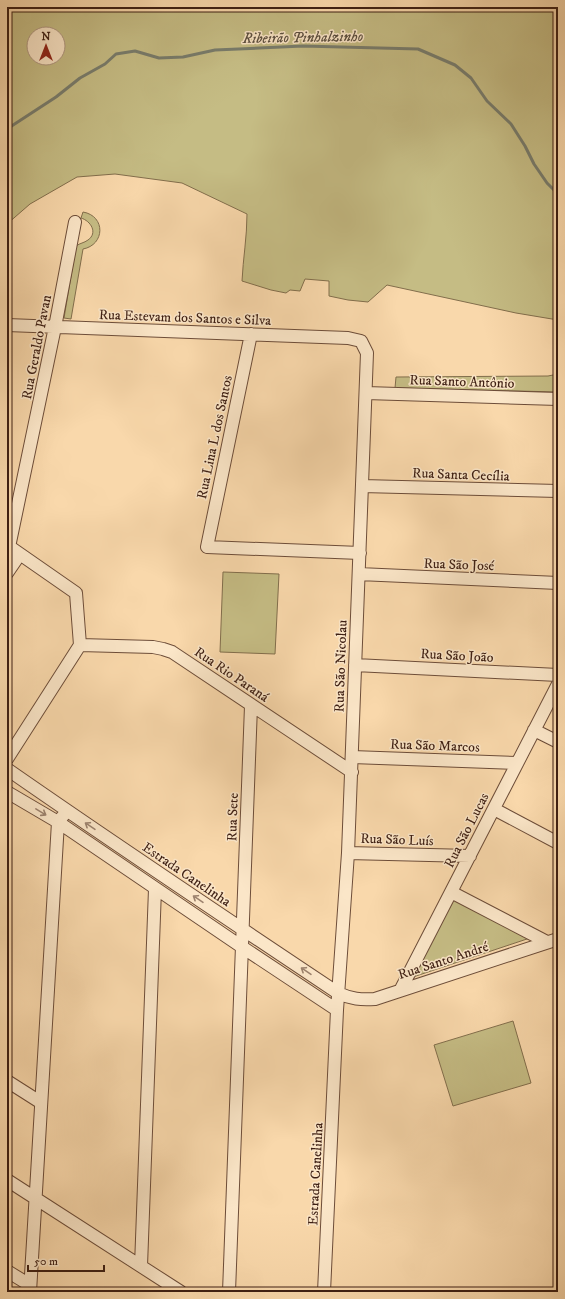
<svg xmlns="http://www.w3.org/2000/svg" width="565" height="1299" viewBox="0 0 565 1299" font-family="'IM FELL DW Pica',serif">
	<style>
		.green { fill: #c5bc84; stroke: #826e4c; fill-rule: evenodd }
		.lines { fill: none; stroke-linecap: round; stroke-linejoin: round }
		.stream { stroke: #787c6c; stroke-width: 3 }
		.minor-casing { stroke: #6d4d39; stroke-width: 14 }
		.minor { stroke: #fbe6c8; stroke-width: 12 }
		.oneway { stroke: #9c826e }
		.labels { text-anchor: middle; stroke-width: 3; stroke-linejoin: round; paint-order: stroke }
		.street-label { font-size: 14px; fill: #3e1f13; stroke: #fbe6c8 }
		.water-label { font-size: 15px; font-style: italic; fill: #5b4e3f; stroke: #fbe6c8 }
	</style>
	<rect width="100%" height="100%" fill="#f9d8ab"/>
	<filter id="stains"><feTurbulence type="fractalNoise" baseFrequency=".005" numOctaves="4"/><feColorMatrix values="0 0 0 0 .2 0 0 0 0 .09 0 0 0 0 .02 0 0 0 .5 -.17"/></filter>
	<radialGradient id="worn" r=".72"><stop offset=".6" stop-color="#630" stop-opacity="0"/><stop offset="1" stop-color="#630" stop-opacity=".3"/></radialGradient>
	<path class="green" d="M12 7H67V11H96L99 7H558V320L516 313 387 285 368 302 348 300 329 296V281L305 279 300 291 290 290 286 293 271 290 242 281C243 259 247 237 247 214L182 183 115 174 77 177 30 204 7 224V10ZM34 34H58V58H34Z
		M83 212C106 216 105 245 83 249L71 319 64 318 76 246C80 243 84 243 88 240 98 233 91 221 81 218Z
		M558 374V392L395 388 396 377 548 376Z
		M223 572 279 574 275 654 220 652Z
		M454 899 530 938 413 977Z
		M513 1021 531 1083 453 1106 434 1045Z"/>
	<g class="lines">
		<path class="stream" d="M7 129 56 97 80 78 105 64 116 54 135 51 159 58 183 57 215 50 303 46 418 49 455 65 471 78 487 101 511 124 525 146 534 164 547 183 558 194"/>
		<g class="minor-casing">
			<path id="minor" d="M7 325 348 338 361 341 367 353 348 853 337 1010 324 1292
				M251 334 207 547 360 553
				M366 393 558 399
				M362 486 558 491
				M7 545 76 593 80 645 7 759
				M9 547 55 327 75 222
				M7 573 20 554
				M359 574 558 583
				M80 645 153 647 163 649 172 652 352 772
				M355 665 558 675
				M534 730 558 742
				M352 757 517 763
				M7 769C116 845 227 919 338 993 351 999 361 1000 375 999L558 939
				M7 792 58 822 242 947 337 1010
				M494 809 558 843
				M348 853 470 856
				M451 892 547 942
				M401 989 558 684
				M7 1081 40 1102
				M7 1180 181 1292
				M141 1266 155 889
				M7 1271 30 1285
				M30 1292 58 822 67 811
				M229 1292 251 706"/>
		</g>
		<use href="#minor" class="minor"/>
	</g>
	<defs><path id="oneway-shaft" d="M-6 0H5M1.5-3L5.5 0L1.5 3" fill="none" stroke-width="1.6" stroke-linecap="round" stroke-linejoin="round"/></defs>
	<g class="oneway">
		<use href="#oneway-shaft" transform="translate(41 812) rotate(31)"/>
		<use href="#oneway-shaft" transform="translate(90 826) rotate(-146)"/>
		<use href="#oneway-shaft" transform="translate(198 899) rotate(-146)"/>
		<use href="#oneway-shaft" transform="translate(306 971) rotate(-146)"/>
	</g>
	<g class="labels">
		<g class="street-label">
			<text transform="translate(185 317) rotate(2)" y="5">Rua Estevam dos Santos e Silva</text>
			<text transform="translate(36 347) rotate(-79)" y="5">Rua Geraldo Pavan</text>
			<text transform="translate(462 381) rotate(2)" y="5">Rua Santo Antônio</text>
			<text transform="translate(214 437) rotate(-78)" y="5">Rua Lina L dos Santos</text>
			<text transform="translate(461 474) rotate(2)" y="5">Rua Santa Cecília</text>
			<text transform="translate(459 564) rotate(2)" y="5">Rua São José</text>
			<text transform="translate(457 655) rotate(3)" y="5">Rua São João</text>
			<text transform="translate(340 666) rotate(-88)" y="5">Rua São Nicolau</text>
			<text transform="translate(232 674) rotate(34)" y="5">Rua Rio Paraná</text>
			<text transform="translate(435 745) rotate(2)" y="5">Rua São Marcos</text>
			<text transform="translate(232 817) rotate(-88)" y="5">Rua Sete</text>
			<text transform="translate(466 830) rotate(-63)" y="5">Rua São Lucas</text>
			<text transform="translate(397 839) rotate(2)" y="5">Rua São Luís</text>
			<text transform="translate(187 874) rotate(34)" y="5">Estrada Canelinha</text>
			<text transform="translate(443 960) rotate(-18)" y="5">Rua Santo André</text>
			<text transform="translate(315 1174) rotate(-87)" y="5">Estrada Canelinha</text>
		</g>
		<g class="water-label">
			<text transform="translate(303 37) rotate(-1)" y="5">Ribeirão Pinhalzinho</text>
		</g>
	</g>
	<rect width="565" height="1299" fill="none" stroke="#f9d8ab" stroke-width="24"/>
	<rect x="8" y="8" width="549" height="1283" fill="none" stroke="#3e1f13" stroke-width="2"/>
	<rect x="12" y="12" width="541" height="1275" fill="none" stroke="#3e1f13"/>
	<g transform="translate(46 46)"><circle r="19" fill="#fbe6c8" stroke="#af9680"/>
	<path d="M0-3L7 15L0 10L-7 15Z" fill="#8f2418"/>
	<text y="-6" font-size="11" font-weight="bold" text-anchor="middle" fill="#3e1f13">N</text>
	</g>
	<path d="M28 1265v6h76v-6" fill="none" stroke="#3e1f13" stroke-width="2"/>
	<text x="34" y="1265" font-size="12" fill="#3e1f13" stroke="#fbe6c8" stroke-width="3" paint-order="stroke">50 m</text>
	<rect width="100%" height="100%" filter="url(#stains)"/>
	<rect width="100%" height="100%" fill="url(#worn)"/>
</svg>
